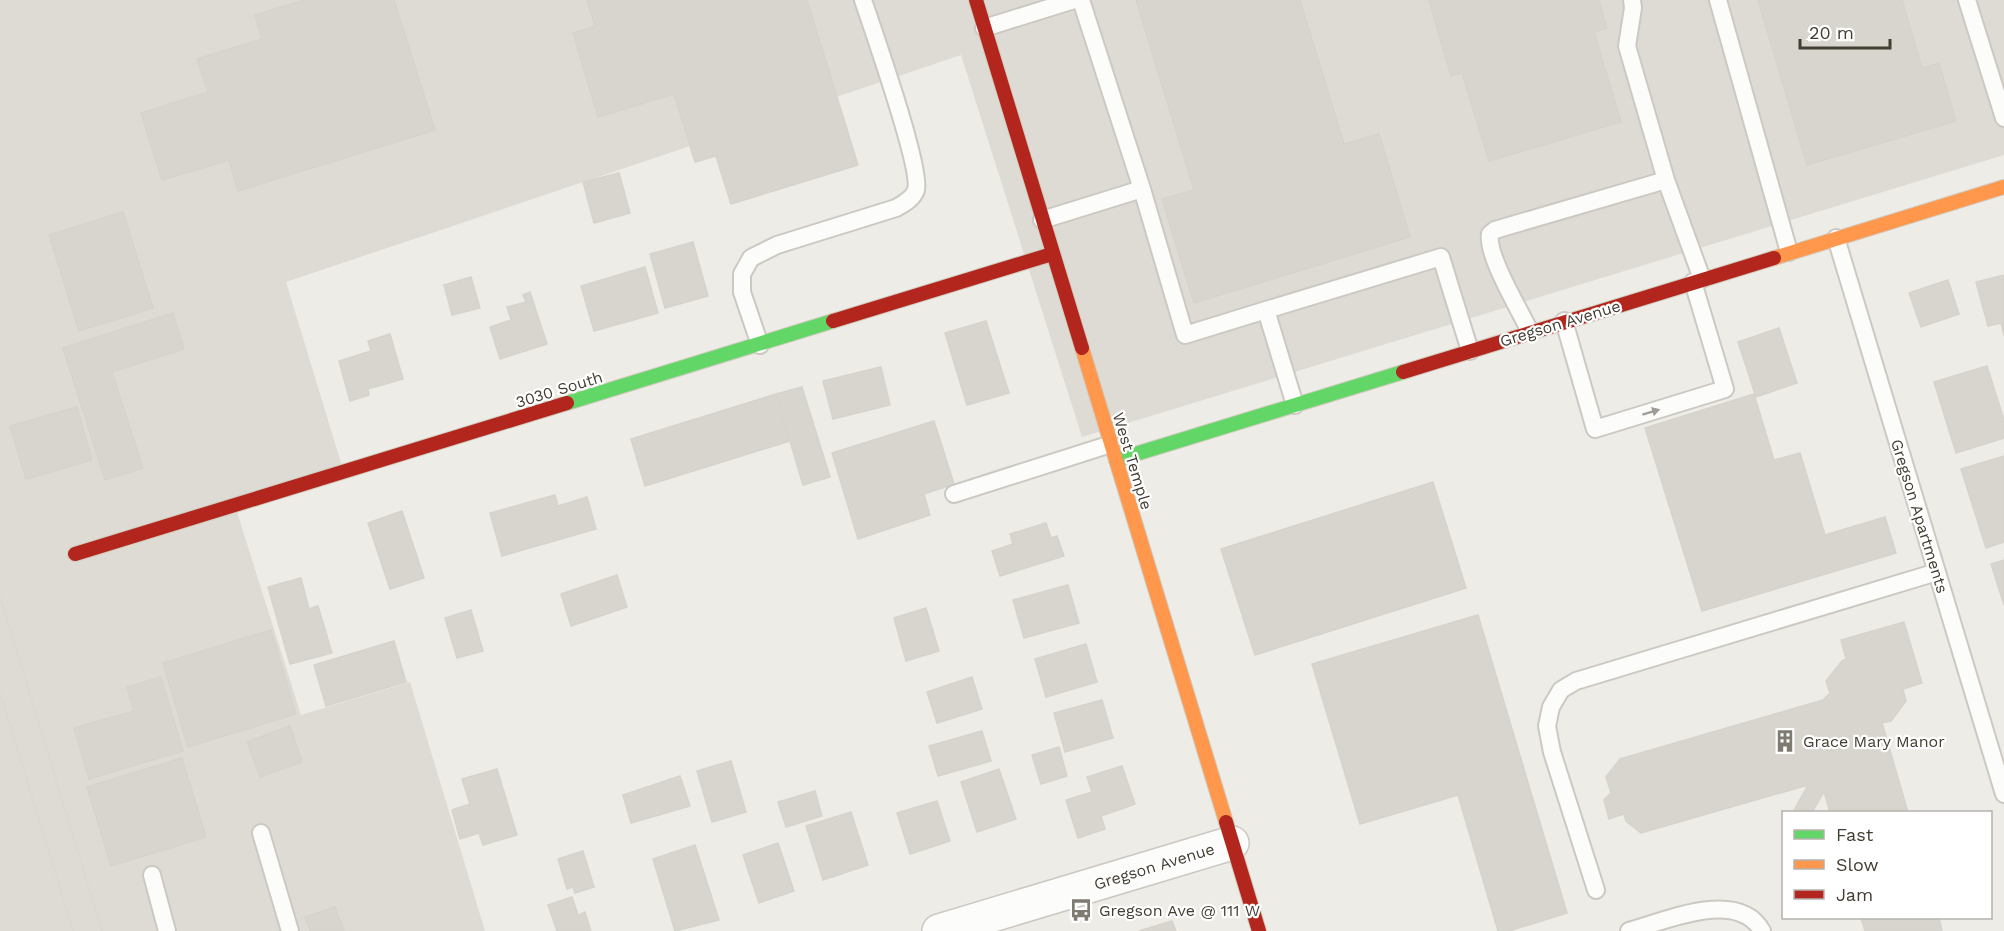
<svg xmlns="http://www.w3.org/2000/svg" width="2004" height="931" viewBox="0 0 2004 931" font-family="'Work Sans',sans-serif">
	<style>
		.industrial { fill: #dedbd4 }
		.building { fill: #d7d5ce; stroke: #d6d3cc; stroke-width: 1.5 }
		.lines { fill: none; stroke-linecap: round; stroke-linejoin: round }
		.lane-casing { stroke: #ccc9c3; stroke-width: 20 }
		.street-casing { stroke: #ccc9c3; stroke-width: 36 }
		.fast-casing { stroke: #d0ccbf; stroke-width: 16 }
		.slow-casing { stroke: #d0ccbf; stroke-width: 16 }
		.jam-casing { stroke: #d0ccbf; stroke-width: 16 }
		.lane { stroke: #fcfcfb; stroke-width: 16 }
		.street { stroke: #fcfcfb; stroke-width: 33 }
		.fast { stroke: #63d668; stroke-width: 14 }
		.slow { stroke: #ff974d; stroke-width: 14 }
		.jam { stroke: #b3261e; stroke-width: 14 }
		.tram { stroke: #d8d8d7; stroke-width: 1.5 }
		.oneway { fill: #a09d96 }
		.labels { text-anchor: middle; stroke-width: 4.5; stroke-linejoin: round; paint-order: stroke }
		.street-label { font-size: 16px; fill: #433e32; stroke: #fff }
		.poi-label { font-size: 16px; fill: #433e32; stroke: #fff; text-anchor: start }
	</style>
	<rect width="100%" height="100%" fill="#eeece6"/>
	<path class="industrial" d="M0 0H2004V155L1082 437 961 55 286 282 345 476 237 512 301 715 410 682 485 931H0Z"/>
	<path class="building" d="M305 0H394L435 130 238 191 229 160 162 180 141 113 208 92 197 59 262 39 255 15Z
		M587 0H807L858 165 731 204 716 156 695 162 674 94 598 117 573 33 595 26Z
		M1136 0H1300L1344 144 1379 134 1410 237 1194 303 1162 199 1194 190Z
		M1429 0H1599L1607 28 1594 32 1621 122 1489 161 1462 73 1451 76Z
		M1758 0H1902L1922 68 1939 63 1956 121 1807 165Z
		M619 173 630 213 594 223 583 182Z
		M123 212 153 308 79 331 49 235Z
		M693 242 708 296 665 308 650 254Z
		M645 267 658 313 594 331 581 286Z
		M2004 275V336L2001 323 1988 326 1976 282Z
		M471 277 480 308 452 315 444 285Z
		M1948 280 1959 314 1921 327 1909 293Z
		M530 292 547 344 500 359 490 327 511 320 507 307 526 302 523 295Z
		M173 313 184 349 112 372 143 468 105 480 63 348Z
		M986 321 1009 393 967 405 945 333Z
		M1779 328 1797 383 1756 397 1738 342Z
		M390 334 403 379 368 389 369 395 350 401 339 361 371 351 368 341Z
		M1987 366 2004 420V438L1956 453 1934 382Z
		M881 367 890 405 833 419 823 381Z
		M802 387 830 477 803 485 776 394Z
		M776 394 790 441 645 486 631 439Z
		M1754 394 1774 460 1800 453 1825 535 1885 517 1896 553 1702 611 1645 428Z
		M77 407 92 460 26 479 10 426Z
		M934 421 954 484 924 494 930 515 858 539 832 453Z
		M2004 456V542L1986 548 1961 469Z
		M1433 482 1466 588 1255 655 1221 549Z
		M555 495 558 506 587 497 596 529 502 556 490 513Z
		M402 511 424 578 390 589 368 523Z
		M1046 523 1051 538 1057 536 1064 556 1000 576 992 551 1013 544 1010 534Z
		M2004 560V605L1991 564Z
		M617 575 627 607 571 626 561 594Z
		M301 578 309 609 318 606 332 653 290 664 268 587Z
		M1068 585 1079 623 1024 638 1013 600Z
		M926 608 939 651 906 661 894 618Z
		M471 610 483 651 457 658 445 618Z
		M1478 615 1567 913 1509 931H1498L1458 795 1360 824 1312 664Z
		M1904 622 1922 683 1903 689 1906 701 1891 721 1882 723 1908 812H1830L1824 792 1812 812H1793L1808 785 1641 833 1626 821 1624 814 1609 819 1604 800 1611 793 1606 777 1620 759 1823 700 1830 693 1826 681 1842 661 1846 659 1841 640Z
		M271 630 296 714 188 747 163 663Z
		M394 641 406 682 326 706 314 665Z
		M1086 644 1097 682 1046 697 1035 659Z
		M161 677 183 751 89 779 74 728 134 711 127 687Z
		M972 677 982 709 937 723 927 692Z
		M1102 700 1113 738 1065 752 1054 713Z
		M290 726 302 762 260 777 247 742Z
		M982 731 991 761 938 776 929 746Z
		M1059 747 1067 776 1041 784 1032 755Z
		M182 758 206 837 111 866 87 787Z
		M731 761 746 812 712 822 697 771Z
		M1122 766 1135 804 1101 816 1105 829 1078 838 1066 800 1092 792 1087 777Z
		M497 769 517 835 483 845 479 833 460 839 452 810 470 804 462 779Z
		M999 769 1016 819 977 832 961 782Z
		M680 776 690 806 631 823 623 795Z
		M815 791 822 816 786 827 778 802Z
		M937 801 950 841 910 854 897 813Z
		M851 812 868 865 823 880 806 826Z
		M778 843 794 891 759 903 743 855Z
		M695 845 719 920 675 931 653 859Z
		M583 851 594 887 575 893 573 887 567 889 558 859Z
		M572 897 578 915 585 912 591 931H557L548 905Z
		M335 907 344 931H310L305 917Z
		M1861 918H1939L1942 931H1865Z
		M1172 921 1176 931H1139Z"/>
	<g class="lines">
		<g class="lane-casing">
			<path id="lane" d="M1081 0 1142 189
				M1632 0 1633 8 1627 46 1666 180
				M1718 0 1789 252
				M1967 0 2004 118
				M984 28 1074 0
				M1042 220 1142 189 1185 335 1266 310
				M1836 238 2004 794
				M1564 321 1595 429 1725 389 1693 282
				M1530 332C1520 310 1486 255 1490 234L1495 230 1666 180 1702 279
				M760 345 742 292V274L751 258 777 245 896 208C903 204 913 199 916 190 922 169 873 30 863 0
				M1295 405 1266 310 1441 257 1470 351
				M954 494 1111 444
				M261 833 290 931
				M152 875 167 931
				M1596 890 1552 752 1547 726 1551 707 1561 690 1576 681 1937 572
				M1629 931C1665 921 1738 888 1762 931"/>
		</g>
		<g class="street-casing">
			<path id="street" d="M939 931 1232 843"/>
		</g>
		<g class="fast-casing">
			<path id="fast" d="M567 403 833 321
				M1116 460 1403 372"/>
		</g>
		<g class="slow-casing">
			<path id="slow" d="M1774 258 2004 187
				M1082 348 1226 822"/>
		</g>
		<g class="jam-casing">
			<path id="jam" d="M976 0 1082 348
				M833 321 1052 254
				M1403 372 1774 258
				M75 554 567 403
				M1226 822 1259 931"/>
		</g>
		<use href="#lane" class="lane"/>
		<use href="#street" class="street"/>
		<use href="#fast" class="fast"/>
		<use href="#slow" class="slow"/>
		<use href="#jam" class="jam"/>
		<path class="tram" d="M0 596 102 931
			M0 692 73 931"/>
	</g>
	<defs><path id="oneway-solid" d="M-6-.8H1V-3.2L6.5 0L1 3.2V.8H-6Z" transform="scale(1.5)"/></defs>
	<use class="oneway" href="#oneway-solid" transform="translate(1651 412) rotate(-17)"/>
	<defs>
		<g id="building-bare" transform="scale(1.8)"><path d="M-4-6H4V6H1V3H-1V6H-4ZM-2.5-4.3h1.7v1.8h-1.7ZM.8-4.3h1.7v1.8H.8ZM-2.5-1h1.7V.8h-1.7ZM.8-1h1.7V.8H.8Z" fill="#7f7b71" stroke="#fff" stroke-width="2.5" paint-order="stroke"/></g>
		<g id="bus-bare" transform="scale(1.8)"><path d="M-5-6H5V4H4V6H2V4H-2V6H-4V4H-5ZM-3.5-4V0h7V-4ZM-3.5 1.2v1.5H-2V1.2ZM2 1.2v1.5H3.5V1.2Z" fill="#7f7b71" stroke="#fff" stroke-width="2.5" paint-order="stroke"/></g>
	</defs>
	<g fill-rule="evenodd">
		<use href="#building-bare" x="1785" y="741"/>
		<use href="#bus-bare" x="1081" y="910"/>
	</g>
	<g class="labels">
		<g class="street-label">
			<text transform="translate(1560 323) rotate(-17)" y="6">Gregson Avenue</text>
			<text transform="translate(559 389) rotate(-17)" y="6">3030 South</text>
			<text transform="translate(1133 461) rotate(73)" y="6">West Temple</text>
			<text transform="translate(1920 516) rotate(73)" y="6">Gregson Apartments</text>
			<text transform="translate(1154 866) rotate(-17)" y="6">Gregson Avenue</text>
		</g>
		<g class="poi-label">
			<text x="1803" y="747">Grace Mary Manor</text>
			<text x="1099" y="916">Gregson Ave @ 111 W</text>
		</g>
	</g>
	<rect x="1782" y="811" width="210" height="108" fill="#ffffff" stroke="#b4b2ad" stroke-width="1.5"/>
	<rect x="1794" y="830" width="30" height="9" fill="#63d668" stroke="#b4b2ad" stroke-width="1.5"/>
	<text x="1836" y="841" font-size="18" fill="#433e32">Fast</text>
	<rect x="1794" y="860" width="30" height="9" fill="#ff974d" stroke="#b4b2ad" stroke-width="1.5"/>
	<text x="1836" y="871" font-size="18" fill="#433e32">Slow</text>
	<rect x="1794" y="890" width="30" height="9" fill="#b3261e" stroke="#b4b2ad" stroke-width="1.5"/>
	<text x="1836" y="901" font-size="18" fill="#433e32">Jam</text>
	<path d="M1800 39v9h90v-9" fill="none" stroke="#433e32" stroke-width="3"/>
	<text x="1809" y="39" font-size="18" fill="#433e32" stroke="#ffffff" stroke-width="4.5" paint-order="stroke">20 m</text>
</svg>
